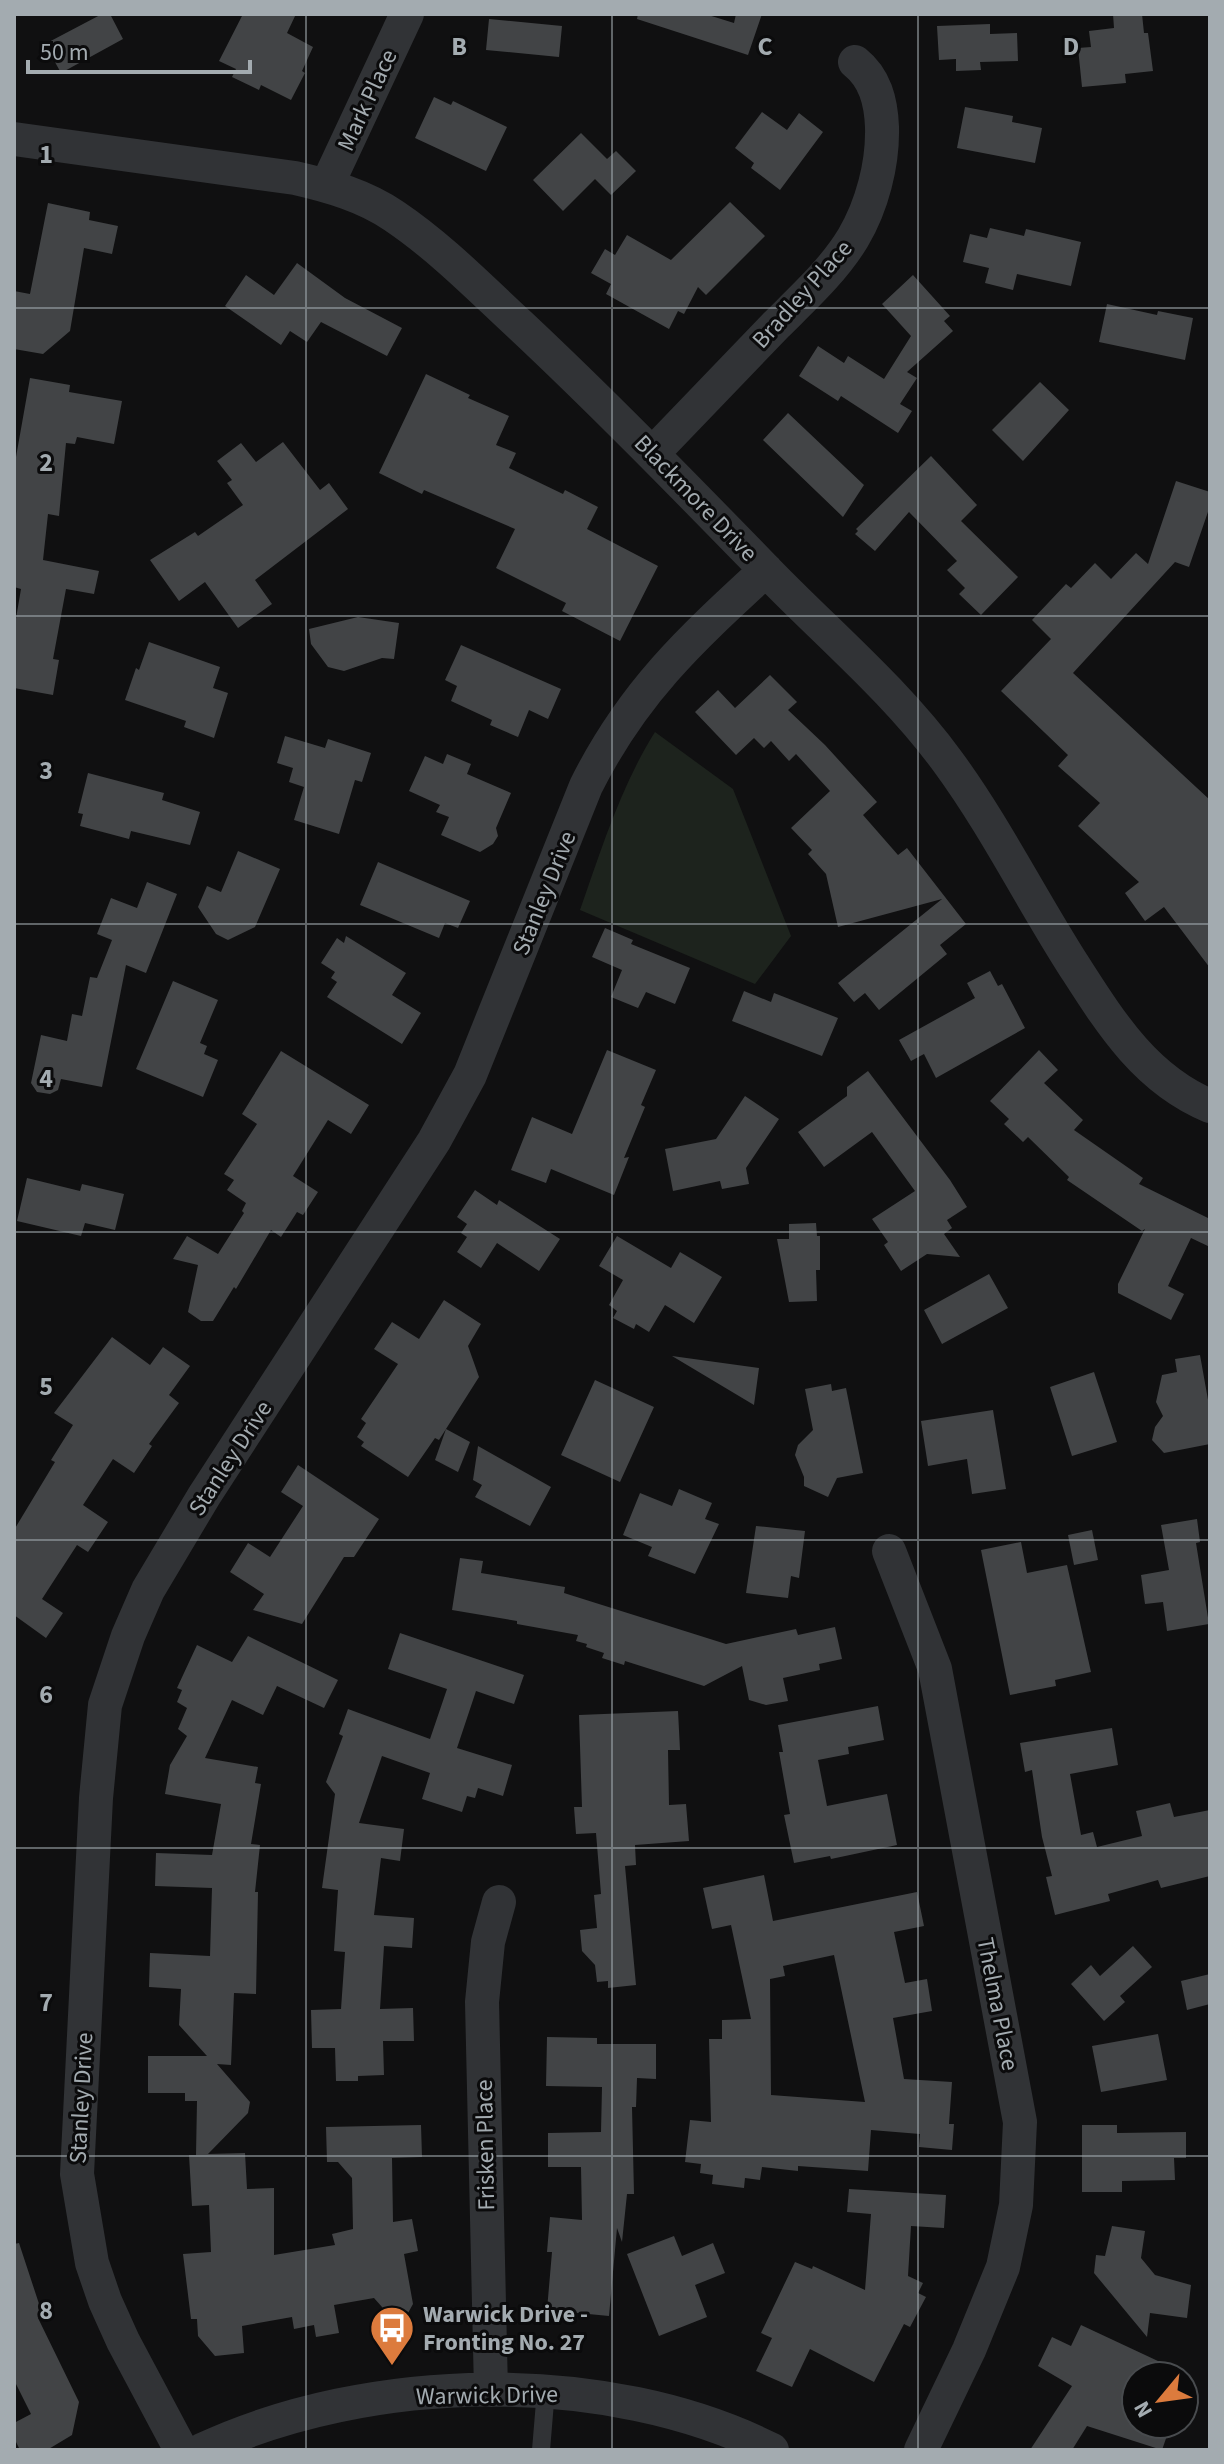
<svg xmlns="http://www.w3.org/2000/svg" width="1224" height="2464" viewBox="0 0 1224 2464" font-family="'Source Sans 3',sans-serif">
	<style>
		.green { fill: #1d231d }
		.building { fill: #424446; fill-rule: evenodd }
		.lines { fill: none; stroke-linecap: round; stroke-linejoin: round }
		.service { stroke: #313336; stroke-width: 18 }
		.minor { stroke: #313336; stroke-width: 34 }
		.grid { fill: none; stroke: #a3abb0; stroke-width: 2; stroke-opacity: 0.55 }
		.labels { text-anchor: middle; stroke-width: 6; stroke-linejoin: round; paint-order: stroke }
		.street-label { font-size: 24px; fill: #a3abb0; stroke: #0b0b0c }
		.poi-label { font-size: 24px; font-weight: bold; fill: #a3abb0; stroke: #0b0b0c; text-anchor: start }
		.grid-label { font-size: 26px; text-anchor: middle; font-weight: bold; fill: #a3abb0; stroke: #0b0b0c; stroke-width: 6; stroke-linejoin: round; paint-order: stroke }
	</style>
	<rect width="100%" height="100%" fill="#101011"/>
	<path class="green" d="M655 732 733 789 791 936 755 984 580 910C601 850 621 786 655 732Z"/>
	<path class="building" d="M102 14H110L123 39 61 73 45 44Z
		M243 14H296L287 33 313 47 302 71 305 73 291 100 261 85 259 90 232 77 236 69 219 61Z
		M638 14H705L734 23 736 14H762L748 55 637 19Z
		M1113 14H1142L1144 33H1148L1153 71 1125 74 1126 83 1082 87 1078 48 1091 47 1089 31 1114 28Z
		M489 19 562 26 559 57 486 50Z
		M990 24V34L1017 33 1018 61 980 62 981 70 956 71V59L939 60 937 26Z
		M434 97 451 105 453 101 507 127 486 171 415 138Z
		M965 107 1013 116 1012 122 1042 128 1035 163 957 148Z
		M762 112 787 130 799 113 823 132 780 190 751 168 754 163 735 148Z
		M581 133 607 159 616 151 636 171 611 195 595 179 563 211 533 180Z
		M730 202 765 236 706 295 698 287 684 314 678 311 669 329 606 294 611 284 591 273 605 249 615 255 627 235 671 260Z
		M48 203 90 212 89 220 118 226 112 254 84 248 70 331 43 354 14 349V291L30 294Z
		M990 228 1024 236 1026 229 1081 242 1071 286 1017 274 1013 290 985 283 989 268 963 262 970 234 987 238Z
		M297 263 345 298 402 328 387 356 321 322 307 342 290 331 281 345 225 306 246 275 274 295Z
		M913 275 950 316 944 321 953 331 907 372 917 378 900 404 912 411 898 433 841 396 838 401 799 376 818 346 844 363 848 356 884 379 911 336 882 304Z
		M1107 304 1157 315 1158 311 1193 318 1185 360 1099 342Z
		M426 374 470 395 468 398 509 416 496 445 516 453 509 468 563 494 565 490 598 507 587 529 658 566 620 641 562 611 566 603 496 568 515 529 424 490 422 494 379 473Z
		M30 378 70 385 69 392 122 401 114 444 77 437 75 444 66 443 59 516 48 514 43 560 99 571 94 594 66 589 53 659 59 660 53 695 14 688V630L21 589 14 587V456L16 457Z
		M1040 382 1069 410 1023 461 992 430Z
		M788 413 864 485 843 517 763 440Z
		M283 442 320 490 329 483 348 509 255 580 272 604 238 628 205 582 179 601 150 560 195 532 198 536 243 505 227 483 232 480 217 461 241 443 256 462Z
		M931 456 977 505 961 521 1018 577 981 615 959 594 965 588 947 570 957 561 909 512 875 551 855 534 858 531 856 529Z
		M1176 481 1210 492V506L1189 567 1175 562 1073 673 1210 800V968L1164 907 1145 921 1125 893 1139 882 1078 826 1100 803 1058 766 1068 755 1001 691 1051 639 1032 620 1066 584 1071 588 1095 563 1111 579 1136 553 1148 564Z
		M358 617 399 623 394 659 382 658 344 671 328 667 311 644 309 629Z
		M149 642 220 667 213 688 228 693 214 738 184 727 186 721 125 700 136 668 139 670Z
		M461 645 561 689 548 719 529 710 518 737 490 725 492 720 451 701 457 686 445 680Z
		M770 675 797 702 788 710 825 745 877 802 863 815 898 855 907 848 966 924 940 945 947 954 879 1010 865 993 854 1002 838 983 942 899 838 927 826 874 808 854 812 850 791 828 830 791 796 754 789 761 771 741 764 748 754 738 736 755 695 712 718 690 735 708Z
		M285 736 325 748 328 739 371 753 362 782 355 780 339 834 294 820 304 787 289 782 293 768 277 763Z
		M447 754 471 764 467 774 511 793 496 828 498 836 493 844 480 852 441 835 449 817 436 812 440 805 409 791 425 756 443 764Z
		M88 773 164 793 162 800 200 812 190 845 131 831 129 839 80 826 83 814 78 813Z
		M238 851 280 869 255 927 228 940 216 934 198 907 207 886 221 892Z
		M378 862 470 901 458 928 445 923 439 938 360 905Z
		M147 882 177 894 146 973 126 965 102 1087 61 1079 58 1090 50 1094 37 1092 31 1083 41 1035 67 1041 72 1014 82 1016 90 977 97 978 112 940 97 934 111 898 137 908Z
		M605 928 633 940 631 944 690 968 675 1004 646 992 638 1008 611 997 622 970 592 957Z
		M346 936 406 973 392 995 421 1013 402 1044 327 997 337 982 331 978 335 972 321 963 337 938 344 943Z
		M990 971 998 986 1002 984 1025 1028 936 1078 924 1054 911 1061 899 1040 975 998 967 983Z
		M173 981 218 1000 200 1043 207 1046 204 1054 218 1060 203 1097 136 1069Z
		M744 991 771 1002 774 993 838 1018 822 1056 732 1021Z
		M607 1050 656 1070 641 1105 645 1107 624 1158 629 1157 614 1195 551 1169 546 1183 511 1170 532 1117 572 1134Z
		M1039 1050 1058 1070 1044 1083 1083 1120 1074 1130 1143 1178 1139 1184 1210 1219V1247L1191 1238 1168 1286 1184 1294 1171 1320 1118 1293V1284L1145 1229 1142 1231 1067 1180 1069 1177 1028 1137 1023 1142 1004 1124 1009 1119 990 1101Z
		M281 1051 369 1105 351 1134 328 1120 293 1176 318 1192 303 1215 297 1212 281 1237 271 1230 236 1289 234 1287 213 1321H201L188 1312 198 1265 173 1259 187 1236 218 1254 244 1213 242 1211 246 1203 227 1190 234 1180 224 1174 257 1124 242 1114Z
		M868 1071 950 1180 967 1207 947 1220 952 1228 944 1234 960 1257 927 1254 901 1271 884 1245 888 1242 872 1219 915 1191 872 1132 824 1167 798 1132 847 1096V1087Z
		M745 1096 779 1119 746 1168 749 1184 722 1189 720 1181 673 1191 665 1149 716 1139Z
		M27 1178 80 1191 82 1184 124 1194 115 1230 85 1223 81 1236 17 1221Z
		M475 1190 497 1205 499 1200 560 1239 539 1271 497 1243 481 1268 457 1252 467 1237 461 1233 467 1224 457 1217Z
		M816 1223 817 1236H820V1270H816L817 1301 789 1302 777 1239H789V1224Z
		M617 1236 671 1268 680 1252 722 1277 694 1323 665 1305 649 1332 636 1324 634 1329 613 1318 617 1311 609 1305 623 1280 599 1266Z
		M989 1274 1008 1308 942 1344 924 1310Z
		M444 1300 481 1324 468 1346 479 1377 439 1440 435 1438 408 1477 361 1446 364 1442 357 1437 366 1423 361 1419 398 1364 374 1349 392 1322 419 1339Z
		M112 1337 150 1365 163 1347 190 1366 169 1395 179 1403 149 1444 152 1446 134 1473 113 1459 83 1505 108 1522 88 1552 77 1545 42 1599 63 1613 46 1638 14 1615V1530L55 1462 51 1460 73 1425 54 1413Z
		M1200 1355 1210 1411V1444L1164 1453 1152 1440 1155 1427 1163 1416 1156 1402 1162 1375 1177 1372 1175 1359Z
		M672 1356 759 1368 754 1405Z
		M1094 1372 1117 1442 1072 1456 1050 1387Z
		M595 1380 654 1407 620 1482 561 1455Z
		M831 1384 832 1391 846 1388 863 1473 837 1478 828 1497 804 1486V1477L795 1455 798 1445 813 1430 805 1389Z
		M993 1410 1006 1489 972 1494 967 1459 928 1466 921 1421Z
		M446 1429 470 1442 458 1472 435 1460Z
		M478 1446 551 1487 530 1526 475 1497 482 1485 473 1480Z
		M298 1465 379 1519 354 1557H344L302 1624 253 1610 264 1594 230 1572 248 1543 270 1557 303 1506 281 1492Z
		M679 1489 712 1503 705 1519 719 1524 695 1574 648 1556 652 1547 623 1535 640 1493 672 1506Z
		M1197 1519 1200 1542 1196 1543 1209 1624 1167 1631 1163 1602 1145 1604 1141 1575 1169 1570 1161 1525Z
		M756 1526 805 1531 799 1578 791 1576 788 1598 746 1593Z
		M1092 1530 1098 1560 1074 1565 1068 1535Z
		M1021 1542 1027 1573 1067 1565 1091 1672 1055 1680 1056 1686 1010 1695 981 1550Z
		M460 1558 483 1561 481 1573 565 1587 564 1593 726 1644 796 1629 798 1635 835 1627 842 1659 819 1664 820 1670 783 1678 788 1701 766 1705 749 1700 742 1666 704 1686 625 1661 624 1665 602 1658 604 1653 586 1647 587 1644 576 1641 578 1635 517 1624V1621L452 1610Z
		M400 1633 524 1675 514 1704 476 1691 457 1748 512 1765 503 1796 478 1788 475 1798 467 1796 462 1812 422 1799 430 1773 382 1756 359 1823 404 1829 400 1861 381 1858 374 1915 414 1918 412 1948 384 1946 380 2009 413 2008 414 2041H383L384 2075 358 2076V2081H336L335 2048H312L311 2010 341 2009 345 1952 334 1951 338 1890 322 1888 335 1794 326 1782 343 1736 339 1734 348 1709 430 1739 447 1689 388 1669Z
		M248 1636 338 1680 324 1708 277 1686 263 1715 232 1700 205 1758 258 1767 255 1783 261 1784 251 1844 260 1845 255 1892H258L256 1994 234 1993 231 2065 217 2064 250 2102 248 2113 208 2154 245 2153 247 2189 274 2188V2255L335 2245 332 2234 353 2229 352 2178 338 2162H327L326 2127 421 2125 422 2157 392 2158 393 2222 412 2219 418 2251 404 2254 413 2304 408 2313 390 2316 374 2298 334 2305 339 2333 316 2337 314 2325 294 2329 292 2317 242 2326 244 2353 215 2356 198 2336 197 2319H191L183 2254 211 2252 209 2205 192 2206 189 2155H196L197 2101H185V2093H148V2056H207L179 2025 181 1989 149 1987 150 1953 210 1956 212 1888 155 1886 156 1853 212 1855 221 1804 165 1794 170 1765 187 1736 178 1729 187 1708 177 1702 182 1690 177 1688 197 1645 232 1662Z
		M878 1706 884 1740 848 1747 849 1754 818 1760 827 1806 887 1794 897 1845 831 1859 830 1856 794 1863 784 1815 790 1814 779 1752H783L778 1725Z
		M678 1711 680 1750H668L669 1805 686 1804 689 1841 635 1845 636 1865 625 1866 636 1985 608 1988V1981L597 1982 595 1965 582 1951 580 1930 597 1928 594 1895 601 1894 596 1833 576 1834 574 1807H582L579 1715Z
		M1112 1728 1118 1765 1070 1774 1081 1835 1093 1832 1097 1847 1142 1836 1136 1811 1170 1803 1174 1817 1210 1810V1876L1161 1888 1158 1880 1108 1894 1110 1901 1055 1915 1046 1877 1052 1876 1042 1837 1032 1770 1025 1772 1020 1743Z
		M764 1875 773 1921 917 1892 924 1926 894 1932 905 1983 927 1979 932 2011 893 2018 904 2079 952 2082 949 2124H954L952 2150 919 2147 920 2134 871 2130 868 2171 798 2166V2171L762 2167 760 2180 745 2178 744 2188 712 2184 713 2175 700 2173 701 2164 685 2162 690 2120 711 2122 709 2039H722V2020L751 2019 731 1925 712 1929 703 1888ZM834 1955 865 2102 771 2095 770 1979 785 1976 783 1966Z
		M1133 1946 1152 1967 1120 1996 1125 2002 1104 2021 1071 1984 1091 1965 1100 1976Z
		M1210 1974V2004L1187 2010 1181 1981Z
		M1158 2034 1167 2080 1101 2092 1092 2046Z
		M547 2037 597 2038V2044H656V2079L637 2078 636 2107H632L634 2194H627L622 2242 617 2228 609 2316 547 2310 552 2252H547L550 2217 582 2220 581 2167H548V2133L601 2132 602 2087 546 2086Z
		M1082 2125H1117V2133L1186 2132V2158H1174L1175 2180 1122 2181V2192H1082Z
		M849 2189 946 2195 944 2228 911 2226 908 2276 923 2283 918 2293 926 2297 910 2327 904 2324 874 2382 810 2349 792 2387 756 2371 772 2338 761 2333 795 2262 812 2269 813 2266 865 2290 871 2214 847 2212Z
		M1112 2226 1145 2231 1141 2258 1155 2275 1191 2285 1187 2318 1150 2313 1147 2337 1094 2273 1096 2255 1105 2256Z
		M674 2236 682 2256 713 2243 725 2273 695 2285 707 2317 659 2336 627 2254Z
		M19 2243 43 2316 38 2318 79 2402 72 2435 47 2450H20L14 2438V2423L31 2414 14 2380V2244Z
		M1081 2325 1190 2376H1136V2424H1171L1162 2450 1087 2426 1072 2450H1030L1072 2386 1038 2366 1052 2337 1071 2346Z"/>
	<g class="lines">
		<path class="service" d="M541 2450 546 2390"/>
		<path class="minor" d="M14 139 295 178C330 186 365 196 394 216 440 247 479 287 520 325 602 402 681 483 760 564 823 630 894 688 948 762 995 826 1031 899 1074 966 1110 1022 1145 1079 1210 1106
			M327 185 407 14
			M653 453C694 410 735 368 776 325 803 298 833 271 853 238 872 206 883 164 882 127 881 101 875 78 855 62
			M889 1551 935 1669 1020 2122 1016 2205 1003 2267 969 2350 921 2450
			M491 2390 482 2002 488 1942 499 1902
			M181 2450 123 2341 105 2301 92 2263 77 2174 96 1798 105 1705 128 1636 148 1590 204 1496 434 1141 470 1075 586 786C633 692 690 640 766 570
			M202 2450C369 2372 607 2367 772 2450"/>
	</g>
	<path class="grid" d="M306 14V2450M612 14V2450M918 14V2450M14 308H1210M14 616H1210M14 924H1210M14 1232H1210M14 1540H1210M14 1848H1210M14 2156H1210"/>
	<defs>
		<g id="bus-pin" transform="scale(2.3)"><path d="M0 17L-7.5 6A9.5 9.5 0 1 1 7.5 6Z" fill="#dc7b3d" stroke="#0b0b0c"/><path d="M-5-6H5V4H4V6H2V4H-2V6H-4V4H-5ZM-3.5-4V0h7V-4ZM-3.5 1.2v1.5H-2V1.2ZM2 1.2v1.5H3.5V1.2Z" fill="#fff"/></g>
	</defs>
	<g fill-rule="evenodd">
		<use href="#bus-pin" x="392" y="2328"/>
	</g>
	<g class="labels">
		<g class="street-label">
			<text transform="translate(367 100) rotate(-65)" y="8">Mark Place</text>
			<text transform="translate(802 294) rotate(-48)" y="8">Bradley Place</text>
			<text transform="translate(696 498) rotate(46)" y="8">Blackmore Drive</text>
			<text transform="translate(544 893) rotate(-68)" y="8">Stanley Drive</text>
			<text transform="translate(230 1458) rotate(-57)" y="8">Stanley Drive</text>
			<text transform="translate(998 2004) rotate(79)" y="8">Thelma Place</text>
			<text transform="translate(81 2098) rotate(-87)" y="8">Stanley Drive</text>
			<text transform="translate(485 2145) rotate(-91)" y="8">Frisken Place</text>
			<text transform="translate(487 2395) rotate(-1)" y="8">Warwick Drive</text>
		</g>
		<g class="poi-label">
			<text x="423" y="2322">Warwick Drive -<tspan x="423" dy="28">Fronting No. 27</tspan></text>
		</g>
	</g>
	<g class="grid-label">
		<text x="459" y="55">B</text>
		<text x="765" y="55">C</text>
		<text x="1071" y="55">D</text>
		<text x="46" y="163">1</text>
		<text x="46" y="471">2</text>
		<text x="46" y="779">3</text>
		<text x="46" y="1087">4</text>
		<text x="46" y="1395">5</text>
		<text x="46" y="1703">6</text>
		<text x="46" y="2011">7</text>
		<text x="46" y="2319">8</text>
	</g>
	<rect width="1224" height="2464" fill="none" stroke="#a3abb0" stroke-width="32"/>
	<g transform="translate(1160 2400) rotate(241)"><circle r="38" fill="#0b0b0c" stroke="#484b4e" stroke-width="2"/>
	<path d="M0-6L14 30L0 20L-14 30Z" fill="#dc7b3d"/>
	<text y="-12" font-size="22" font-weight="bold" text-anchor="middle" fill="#a3abb0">N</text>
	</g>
	<path d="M28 60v12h222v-12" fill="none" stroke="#a3abb0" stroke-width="4"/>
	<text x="40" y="60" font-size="24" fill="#a3abb0" stroke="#0b0b0c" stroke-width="6" paint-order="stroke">50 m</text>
</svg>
